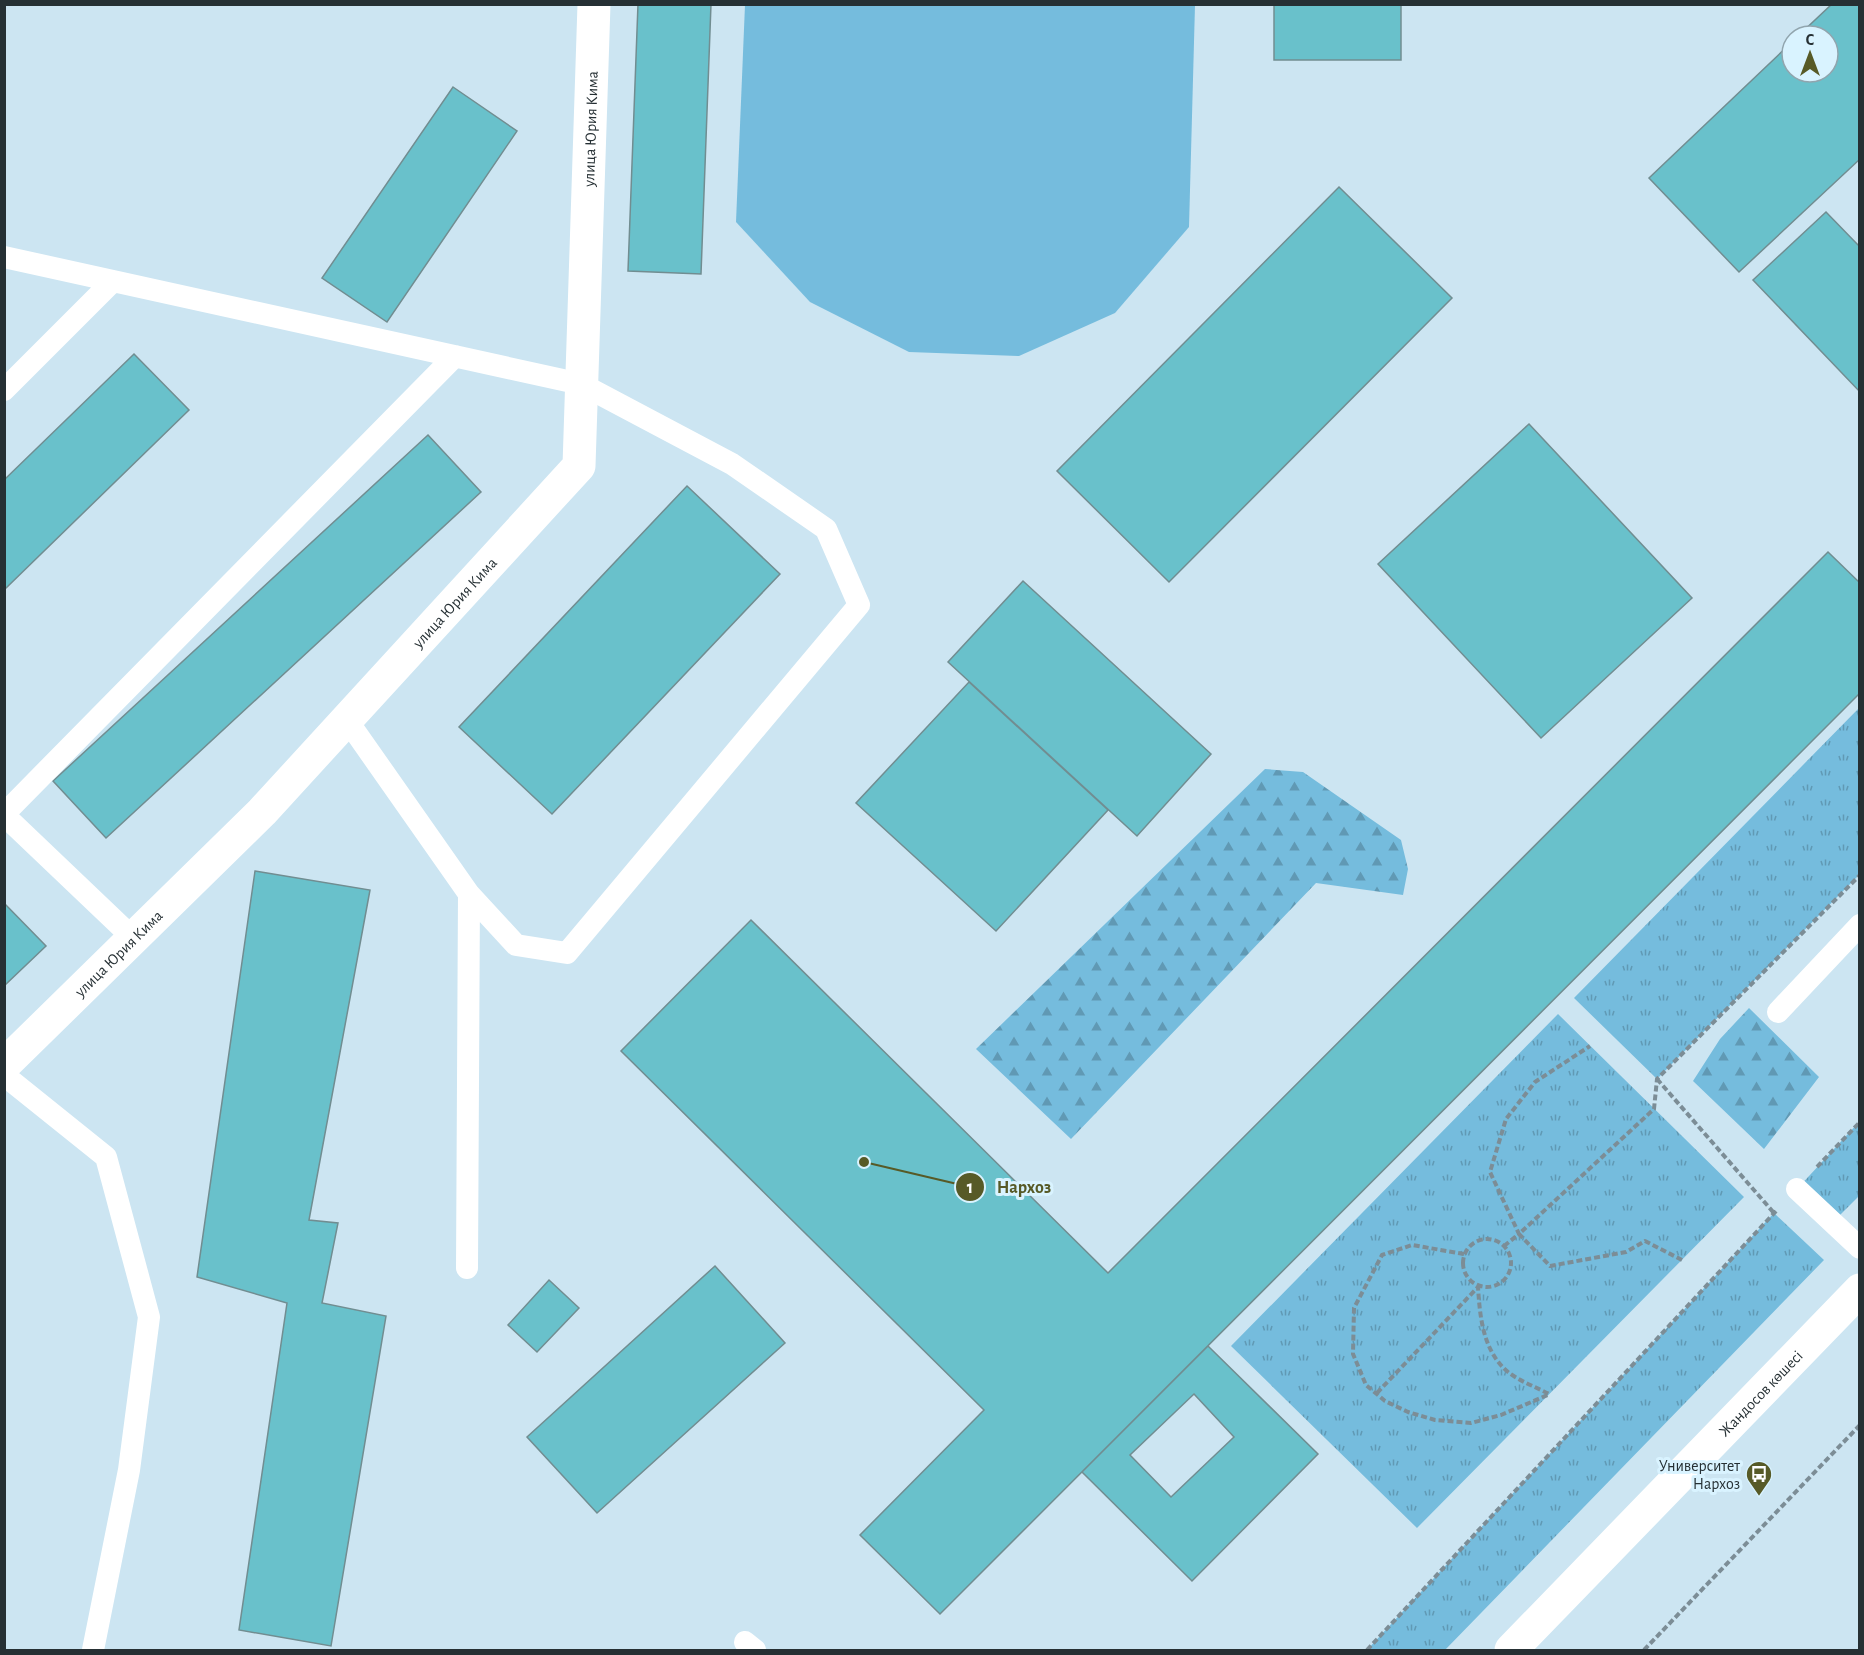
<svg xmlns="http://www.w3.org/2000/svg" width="1864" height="1655" viewBox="0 0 1864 1655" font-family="'Alegreya Sans',sans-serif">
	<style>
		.grass { fill: url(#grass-tufts) }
		.forest { fill: url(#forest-firs) }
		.garden { fill: #75bcdd }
		.building { fill: #69c1cb; stroke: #718d91; stroke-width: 1.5; fill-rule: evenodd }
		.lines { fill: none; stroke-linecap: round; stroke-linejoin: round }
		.path { stroke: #7c8d96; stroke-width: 4; stroke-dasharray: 6 3; stroke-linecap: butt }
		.service { stroke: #fff; stroke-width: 22 }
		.minor { stroke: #fff; stroke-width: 33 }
		.secondary { stroke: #fff; stroke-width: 33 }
		.labels { text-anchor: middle; stroke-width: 6; stroke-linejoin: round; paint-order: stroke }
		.street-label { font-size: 16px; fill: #263034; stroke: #d9f3ff }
		.poi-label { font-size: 16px; fill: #263034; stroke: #d9f3ff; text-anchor: end }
		.leader { fill: none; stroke: #575a27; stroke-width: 2 }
		.callout-dot { fill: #575a27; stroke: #d9f3ff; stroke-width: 2 }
		.mark-label { font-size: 18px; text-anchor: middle; font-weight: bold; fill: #fff }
		.callout-label { font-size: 18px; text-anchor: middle; font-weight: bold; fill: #575a27; stroke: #d9f3ff; stroke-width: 6; stroke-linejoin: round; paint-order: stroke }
	</style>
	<defs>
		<pattern id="grass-tufts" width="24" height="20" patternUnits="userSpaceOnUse" patternTransform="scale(1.5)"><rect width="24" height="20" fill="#75bcdd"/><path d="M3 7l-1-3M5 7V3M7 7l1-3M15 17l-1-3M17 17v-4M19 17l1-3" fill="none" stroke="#6099b4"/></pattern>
		<pattern id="forest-firs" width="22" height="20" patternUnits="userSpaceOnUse" patternTransform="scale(1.5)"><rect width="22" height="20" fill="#75bcdd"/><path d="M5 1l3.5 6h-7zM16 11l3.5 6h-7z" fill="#6099b4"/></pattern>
	</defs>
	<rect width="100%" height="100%" fill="#cce5f2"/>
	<path class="grass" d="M1859 708V875L1657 1079 1574 998Z
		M1558 1014 1744 1197 1417 1528 1231 1346Z
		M1859 1122V1196L1832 1223 1797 1189Z
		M1774 1213 1824 1260 1445 1650H1367Z"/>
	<path class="forest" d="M1265 769 1303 772 1401 840 1408 869 1403 895 1316 883 1071 1139 976 1049Z
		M1749 1008 1819 1077 1764 1149 1693 1081 1720 1039Z"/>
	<path class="garden" d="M745 5H1195L1189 227 1115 313 1019 356 909 352 810 302 736 222Z"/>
	<path class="building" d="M638 4H711L701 274 628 271Z
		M1274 4H1401V60H1274Z
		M1832 4H1860V159L1739 272 1649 178 1792 42V72H1828V36H1798Z
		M453 87 517 131 387 322 322 278Z
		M1339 187 1452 298 1169 582 1057 471Z
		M1826 212 1860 247V392L1753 280Z
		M134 354 189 410 4 590V480Z
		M1529 424 1692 598 1541 738 1378 564Z
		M428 435 481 492 106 838 53 781Z
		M687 486 780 574 552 814 459 727Z
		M1828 552 1860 583V693L940 1614 860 1535 984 1410 621 1051 751 920 1108 1273Z
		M1023 581 1211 754 1137 836 948 662Z
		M969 682 1108 810 996 931 856 803Z
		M255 871 370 890 309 1220 338 1223 322 1303 386 1316 331 1646 239 1630 287 1303 197 1277Z
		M4 903 46 946 4 986Z
		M715 1266 785 1343 597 1513 527 1437Z
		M549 1280 579 1308 537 1352 508 1325Z
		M1208 1346 1318 1454 1192 1581 1082 1472ZM1194 1394 1234 1437 1171 1497 1130 1455Z"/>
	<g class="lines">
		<path class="path" d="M1657 1079 1774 1213
			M1817 1167 1860 1122
			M1463 1263a24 24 0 1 1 48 0a24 24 0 1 1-48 0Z
			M1504 1246 1519 1234 1490 1172 1506 1119 1535 1082 1590 1046
			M1464 1254 1412 1245 1382 1255 1354 1308 1353 1354 1366 1385 1385 1401 1408 1412 1435 1420 1471 1423 1501 1415 1550 1394
			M1682 1260 1645 1241 1626 1252 1550 1266 1519 1234 1654 1109 1657 1079 1860 875
			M1377 1393 1478 1287C1480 1318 1483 1351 1508 1372 1519 1381 1536 1387 1549 1394
			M1367 1650 1777 1210
			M1644 1650 1860 1425"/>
		<path class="service" d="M4 257 581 384 732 464 826 529 859 605 567 953 516 945 469 894 347 720
			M4 390 113 281
			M4 814 455 356
			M4 815 133 938
			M1778 1012 1860 925
			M4 1075 106 1157 149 1317 129 1470 93 1650
			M1797 1189 1860 1248
			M467 1268 469 894
			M745 1642 755 1650"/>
		<path class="minor" id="s1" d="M4 1065 262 812 579 466 594 4"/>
		<path class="secondary" id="s2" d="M1511 1650 1860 1290"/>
	</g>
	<defs>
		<g id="bus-pin" transform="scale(1.35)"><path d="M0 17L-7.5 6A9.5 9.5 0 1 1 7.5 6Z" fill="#575a27" stroke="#d9f3ff"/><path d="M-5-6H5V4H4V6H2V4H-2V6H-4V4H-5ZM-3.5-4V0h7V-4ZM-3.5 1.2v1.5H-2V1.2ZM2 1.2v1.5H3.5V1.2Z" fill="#fff"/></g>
	</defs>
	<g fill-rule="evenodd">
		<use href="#bus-pin" x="1759" y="1474"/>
	</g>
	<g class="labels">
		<g class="street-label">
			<text dy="6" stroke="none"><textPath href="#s1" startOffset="1168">улица Юрия Кима</textPath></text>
			<text dy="6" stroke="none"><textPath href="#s1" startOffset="646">улица Юрия Кима</textPath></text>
			<text dy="6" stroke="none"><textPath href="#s1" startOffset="160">улица Юрия Кима</textPath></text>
			<text dy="6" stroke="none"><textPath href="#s2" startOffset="358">Жандосов көшесі</textPath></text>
		</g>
		<g class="poi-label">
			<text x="1740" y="1471">Университет<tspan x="1740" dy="18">Нархоз</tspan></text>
		</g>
	</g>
	<path class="leader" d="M864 1162L970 1187"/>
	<g class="callout-dot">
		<circle cx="864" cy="1162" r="6"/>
		<circle cx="970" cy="1187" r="15"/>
	</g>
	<g class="mark-label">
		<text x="970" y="1193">1</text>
	</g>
	<g class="callout-label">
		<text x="1024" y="1193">Нархоз</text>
	</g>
	<rect width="1864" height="1655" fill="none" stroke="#263034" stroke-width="12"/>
	<g transform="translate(1810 54)"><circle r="28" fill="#d9f3ff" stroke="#91a5ae" stroke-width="1.5"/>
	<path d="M0-4.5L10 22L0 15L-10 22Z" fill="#575a27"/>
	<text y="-9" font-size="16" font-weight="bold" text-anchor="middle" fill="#263034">С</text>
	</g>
</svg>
